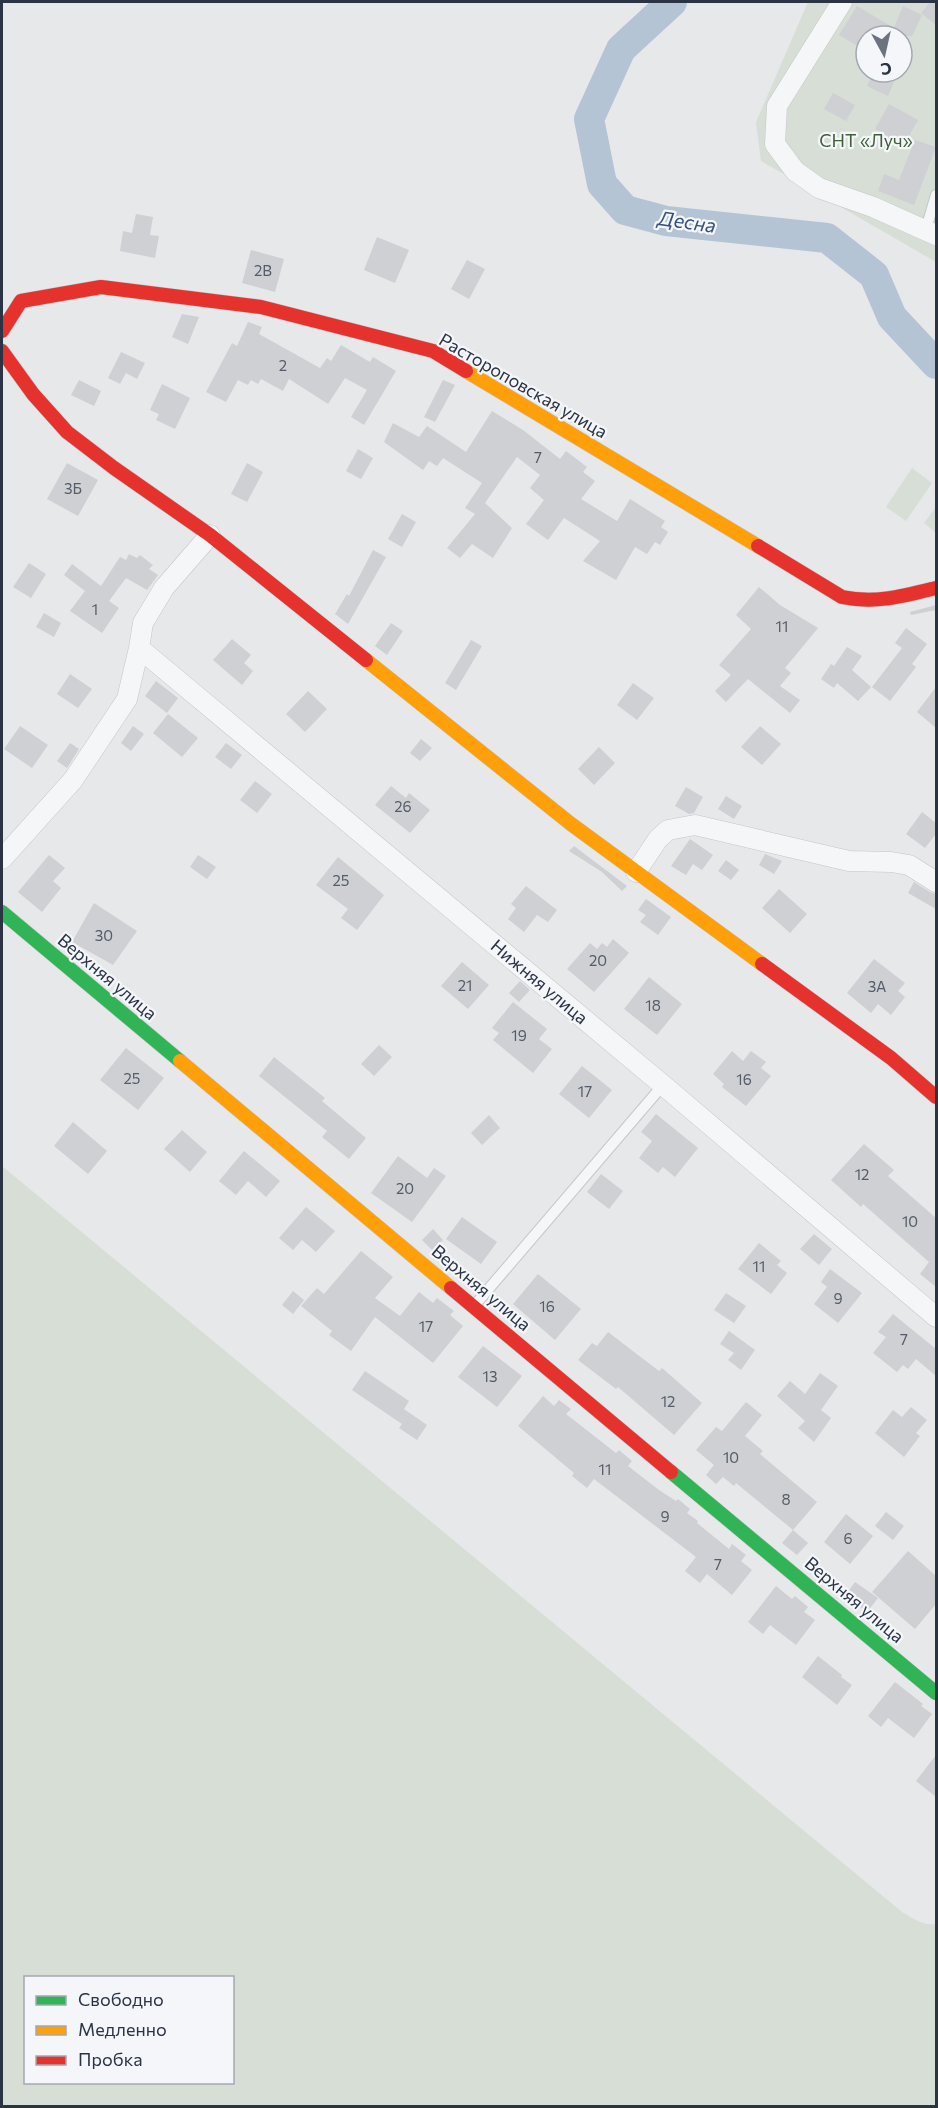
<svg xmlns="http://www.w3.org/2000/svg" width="938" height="2108" viewBox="0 0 938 2108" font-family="Commissioner,sans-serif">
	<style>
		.green { fill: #d6ded6; fill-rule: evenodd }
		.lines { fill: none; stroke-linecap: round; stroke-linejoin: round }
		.river { stroke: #b4c4d5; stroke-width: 30 }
		.building { fill: #ced0d3 }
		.lane-casing { stroke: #c4c6c8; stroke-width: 12 }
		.street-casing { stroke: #c4c6c8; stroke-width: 21 }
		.fast-casing { stroke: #c4c6c8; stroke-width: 15 }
		.slow-casing { stroke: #c4c6c8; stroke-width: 15 }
		.jam-casing { stroke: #c4c6c8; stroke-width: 15 }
		.lane { stroke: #f5f6f7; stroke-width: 10 }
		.street { stroke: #f5f6f7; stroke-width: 20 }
		.fast { stroke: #30b455; stroke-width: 14 }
		.slow { stroke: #ff9f0a; stroke-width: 14 }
		.jam { stroke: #e5322d; stroke-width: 14 }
		.labels { text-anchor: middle; stroke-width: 4.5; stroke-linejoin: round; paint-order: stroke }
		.number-label { font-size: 15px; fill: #545c69 }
		.park-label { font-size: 18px; fill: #3f6138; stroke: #f4f6f9 }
		.street-label { font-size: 18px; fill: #2b3445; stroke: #f4f6f9 }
		.water-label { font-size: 20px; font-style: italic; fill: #34527a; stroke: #f4f6f9 }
	</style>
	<rect width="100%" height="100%" fill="#e6e8ea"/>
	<path class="green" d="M808 2H936V262L761 161 756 122ZM866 36H902V72H866Z
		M912 468 932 483 906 521 886 507Z
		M936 507V533L924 523Z
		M2 1166 902 1912C914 1919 923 1926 936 1924V2106H2ZM26 1978H232V2082H26Z"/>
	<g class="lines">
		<path class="river" d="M672 2 621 49 589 119 602 184 625 210 666 221 827 238 874 275 892 317 936 364"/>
	</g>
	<path class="building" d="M930 2H936V25L921 13Z
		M857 6 894 28 903 6 922 15 912 36H866V51L839 35Z
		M873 73 894 82 888 96 867 86Z
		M833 93 855 105 846 121 824 109Z
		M889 104 918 120 904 145 875 129Z
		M915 140 936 147 914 205 878 191 884 174 899 180Z
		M136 214 153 217 150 235 159 236 155 258 120 251 123 231 132 233Z
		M377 237 409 250 395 283 364 270Z
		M251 250 284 259 275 292 242 283Z
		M467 260 485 269 469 299 451 289Z
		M182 314 199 317 188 344 172 337Z
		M248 322 262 327 259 334 320 368 327 358 331 361 341 345 370 362 373 357 396 371 364 425 351 417 367 390 345 378 328 404 289 379 283 391 261 379 258 384 251 380 248 385 238 380 226 402 206 392 232 343 237 346Z
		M121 352 145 363 137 379 126 373 120 384 108 378Z
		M79 380 101 391 94 406 71 395Z
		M443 380 455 385 435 422 424 417Z
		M162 384 190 398 175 429 156 420 159 414 150 410Z
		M492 411 523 430 560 459 566 451 587 467 583 472 595 481 581 499 617 521 630 499 665 521 661 527 668 532 660 545 655 542 647 554 635 547 616 580 583 561 600 541 564 518 548 540 526 524 544 500 530 488 540 475 517 457 485 503 512 528 493 558 472 544 460 558 447 548 475 514 465 508 482 483 443 458 437 466 429 461 423 470 384 442 393 423 419 437 427 426 466 452Z
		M358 449 373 458 361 479 346 471Z
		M67 463 98 480 78 516 47 499Z
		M247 463 263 472 247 502 231 494Z
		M402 514 416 522 402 547 388 539Z
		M373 550 386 557 348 624 335 614 347 594 349 596Z
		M129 554 137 558 140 555 153 565 149 569 158 575 147 590 126 578 109 601 119 608 102 633 70 611 85 591 64 575 72 564 101 586 120 557 126 560Z
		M29 563 46 574 31 598 13 587Z
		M759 587 780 605 818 628 785 668 791 673 780 686 800 700 790 713 748 679 726 702 715 691 731 675 719 665 751 629 736 615Z
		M936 605V610L911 615 910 612Z
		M44 613 61 623 54 637 36 627Z
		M391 623 403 631 387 655 375 646Z
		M906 628 927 644 912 664 916 667 890 701 872 687 902 648 895 643Z
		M232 639 251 655 244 663 253 671 242 685 213 660Z
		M471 640 482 646 456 690 445 683Z
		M847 647 862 656 852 670 871 687 858 701 837 683 834 688 821 679 831 664 834 666Z
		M70 674 92 689 78 708 57 694Z
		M156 681 178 698 167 713 145 696Z
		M633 683 654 698 637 720 617 705Z
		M936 687V728L917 712Z
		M308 691 327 709 305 732 286 714Z
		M168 714 198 738 182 757 153 733Z
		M20 726 48 745 32 768 4 749Z
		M133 726 144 734 131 751 121 743Z
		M760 726 781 744 762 765 741 747Z
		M421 739 432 748 420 761 410 753Z
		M70 743 79 749 67 768 57 761Z
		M226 743 242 755 231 769 215 757Z
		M599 747 615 763 594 785 578 769Z
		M255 781 272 794 257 813 240 800Z
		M391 786 406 798 409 793 430 810 410 833 375 805Z
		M686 787 703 797 694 813 689 814 675 806Z
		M726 796 742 806 734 819 718 809Z
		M922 812 936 823V834L925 848 906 834Z
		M690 839 713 855 702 870 693 864 686 875 671 866Z
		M574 846 627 886 622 891 602 872 569 851Z
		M765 854 782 861 774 874 759 865Z
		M49 855 65 868 53 881 61 888 42 912 18 892Z
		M198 855 216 867 207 879 190 867Z
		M338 857 384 895 357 930 341 918 348 909 316 885Z
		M726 860 739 870 731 880 718 871Z
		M914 882 930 892 936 894V909L908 893Z
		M526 886 557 910 548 922 537 915 524 932 508 919 516 908 511 904Z
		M779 889 807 914 790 933 762 908Z
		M646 899 671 917 658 935 640 922 646 915 638 910Z
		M94 903 137 931 113 965 72 942Z
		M613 939 629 953 594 992 567 969 590 943 597 949 602 943 607 947Z
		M874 959 905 983 898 991 905 997 891 1015 878 1004 871 1013 847 993Z
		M462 962 489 985 468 1009 441 986Z
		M649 977 682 1004 657 1035 624 1009Z
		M520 981 530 990 519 1002 509 993Z
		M513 1002 547 1029 539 1039 552 1049 533 1073 493 1040 499 1033 492 1028Z
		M379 1045 392 1057 374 1076 361 1064Z
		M126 1048 164 1078 138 1110 100 1080Z
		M732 1051 743 1061 751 1051 766 1062 761 1068 771 1076 746 1106 722 1087 724 1084 713 1074Z
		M274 1057 325 1098 322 1101 366 1138 349 1159 322 1137 327 1131 259 1076Z
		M582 1066 612 1090 589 1118 559 1094Z
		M656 1114 698 1148 675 1177 663 1167 658 1173 639 1158 652 1141 641 1132Z
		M489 1115 500 1128 482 1145 471 1133Z
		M73 1122 107 1151 88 1174 54 1146Z
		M182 1130 207 1152 190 1172 164 1149Z
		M864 1144 894 1170 888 1176 936 1218V1287L920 1274 929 1262 863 1204 861 1207 831 1180Z
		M244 1151 280 1181 266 1197 248 1181 236 1195 219 1181Z
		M398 1156 427 1178 434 1168 446 1176 412 1222 371 1193Z
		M601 1174 623 1191 609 1209 587 1192Z
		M306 1207 335 1231 316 1252 302 1240 293 1250 279 1238Z
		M462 1217 497 1242 481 1264 446 1239Z
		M433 1229 443 1240 433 1251 422 1240Z
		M814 1234 832 1249 819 1265 800 1249Z
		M759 1243 781 1261 777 1265 787 1273 771 1294 738 1269Z
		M361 1251 393 1277 375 1298 400 1316 419 1292 433 1303 437 1298 454 1311 450 1315 463 1326 433 1363 375 1317 351 1351 329 1335 332 1331 301 1306 317 1288 324 1294Z
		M830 1269 862 1293 838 1323 814 1304 827 1287 821 1282Z
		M538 1274 581 1309 555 1340 513 1304Z
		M293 1291 304 1300 293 1314 282 1305Z
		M726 1293 746 1306 734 1323 714 1310Z
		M893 1314 936 1349V1376L916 1359 908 1369 903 1365 897 1372 873 1353 886 1337 878 1332Z
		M729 1331 755 1350 741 1370 728 1360 734 1353 720 1344Z
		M608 1332 659 1371 662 1368 702 1403 674 1435 618 1387 616 1389 578 1360 592 1343 597 1346Z
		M483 1346 522 1376 497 1407 458 1377Z
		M365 1371 409 1401 404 1409 427 1425 417 1440 399 1428 402 1424 352 1390Z
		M820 1373 838 1386 821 1410 831 1418 814 1442 798 1428 805 1421 777 1396 790 1381 805 1394Z
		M543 1396 554 1406 559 1400 571 1409 566 1414 616 1453 619 1450 632 1461 628 1466 659 1490 676 1501 678 1499 690 1509 687 1513 698 1521 697 1523 729 1549 732 1544 746 1555 741 1561 752 1570 732 1595 707 1574 700 1583 685 1571 696 1557 594 1479 587 1488 572 1476 574 1473 518 1426Z
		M746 1402 762 1415 745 1436 763 1451 760 1454 817 1502 793 1530 736 1483 734 1486 723 1477 716 1484 706 1475 714 1465 696 1450 716 1427 722 1431Z
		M911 1407 927 1420 916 1433 920 1436 904 1457 875 1433 893 1410 902 1417Z
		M886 1512 904 1526 893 1540 875 1526Z
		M846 1514 873 1536 850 1564 824 1542Z
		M793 1530 808 1543 797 1555 782 1543Z
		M908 1551 936 1576V1604L915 1629 872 1592Z
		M855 1582 878 1598 867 1612 845 1596Z
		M776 1586 792 1599 795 1596 808 1607 804 1612 815 1620 796 1645 770 1625 763 1634 748 1622Z
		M818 1656 842 1675 841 1677 852 1685 837 1705 802 1677Z
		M895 1682 923 1704 921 1706 932 1714 914 1738 888 1718 881 1727 868 1716Z
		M936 1755V1797L916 1781Z"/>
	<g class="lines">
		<g class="lane-casing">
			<path id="lane" d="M926 229 936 195
				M474 1306 663 1085"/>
		</g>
		<g class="street-casing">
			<path id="street" d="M842 2 777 106 775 144 795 171 819 188 873 207 936 235
				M139 648 663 1085 936 1317
				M2 859 73 780 127 699 139 648 143 623 164 588 210 535
				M636 872 658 839 668 830 695 825 849 861 891 862 909 865 936 882"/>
		</g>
		<g class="fast-casing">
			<path id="fast" d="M2 912 180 1061
				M671 1472 936 1693"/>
		</g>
		<g class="slow-casing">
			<path id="slow" d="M466 371 758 546
				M366 660 571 824 762 964
				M180 1061 451 1288"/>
		</g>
		<g class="jam-casing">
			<path id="jam" d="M2 331 21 301 101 287 261 307 433 351 466 371
				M2 351 33 394 67 432 114 468 210 535 366 660
				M758 546 842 597C875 604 904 596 936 588
				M762 964 891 1058 936 1097
				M451 1288 671 1472"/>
		</g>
		<use href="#lane" class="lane"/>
		<use href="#street" class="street"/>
		<use href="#fast" class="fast"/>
		<use href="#slow" class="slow"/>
		<use href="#jam" class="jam"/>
	</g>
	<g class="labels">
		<g class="number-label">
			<text x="263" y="276">2В</text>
			<text x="283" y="371">2</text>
			<text x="538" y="463">7</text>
			<text x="73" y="494">3Б</text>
			<text x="95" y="615">1</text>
			<text x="782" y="632">11</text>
			<text x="403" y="812">26</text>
			<text x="341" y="886">25</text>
			<text x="104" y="941">30</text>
			<text x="598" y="966">20</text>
			<text x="465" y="991">21</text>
			<text x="877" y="992">3А</text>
			<text x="653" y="1011">18</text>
			<text x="519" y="1041">19</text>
			<text x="132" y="1084">25</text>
			<text x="744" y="1085">16</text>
			<text x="585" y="1097">17</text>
			<text x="862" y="1180">12</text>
			<text x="405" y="1194">20</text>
			<text x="910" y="1227">10</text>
			<text x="759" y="1272">11</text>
			<text x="838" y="1304">9</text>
			<text x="547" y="1312">16</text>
			<text x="426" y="1332">17</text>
			<text x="904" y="1345">7</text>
			<text x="490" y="1382">13</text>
			<text x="668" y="1407">12</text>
			<text x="731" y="1463">10</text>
			<text x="605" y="1475">11</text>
			<text x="786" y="1505">8</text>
			<text x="665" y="1522">9</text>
			<text x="848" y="1544">6</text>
			<text x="718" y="1570">7</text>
		</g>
		<g class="park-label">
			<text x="866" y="147">СНТ «Луч»</text>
		</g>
		<g class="street-label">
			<text transform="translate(523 386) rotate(30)" y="6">Растороповская улица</text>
			<text transform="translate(107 977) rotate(40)" y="6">Верхняя улица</text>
			<text transform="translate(539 982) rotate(40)" y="6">Нижняя улица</text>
			<text transform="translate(481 1288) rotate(40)" y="6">Верхняя улица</text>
			<text transform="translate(854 1600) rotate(40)" y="6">Верхняя улица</text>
		</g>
		<g class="water-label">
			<text transform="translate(687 222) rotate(8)" y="7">Десна</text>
		</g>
	</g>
	<rect width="938" height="2108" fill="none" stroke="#2b3445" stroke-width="6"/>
	<rect x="24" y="1976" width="210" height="108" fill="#f4f6f9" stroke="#a4a8b1" stroke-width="1.5"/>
	<rect x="36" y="1996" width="30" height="9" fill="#30b455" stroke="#a4a8b1" stroke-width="1.5"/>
	<text x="78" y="2006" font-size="18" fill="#2b3445">Свободно</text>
	<rect x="36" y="2026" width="30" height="9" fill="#ff9f0a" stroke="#a4a8b1" stroke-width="1.5"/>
	<text x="78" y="2036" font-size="18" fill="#2b3445">Медленно</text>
	<rect x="36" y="2056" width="30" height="9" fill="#e5322d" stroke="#a4a8b1" stroke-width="1.5"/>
	<text x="78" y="2066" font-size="18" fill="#2b3445">Пробка</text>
	<g transform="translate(884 54) rotate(172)"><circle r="28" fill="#f4f6f9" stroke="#a4a8b1" stroke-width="1.5"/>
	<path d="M0-4.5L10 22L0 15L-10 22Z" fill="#6c737f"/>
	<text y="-9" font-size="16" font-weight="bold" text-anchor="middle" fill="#2b3445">С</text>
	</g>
</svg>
